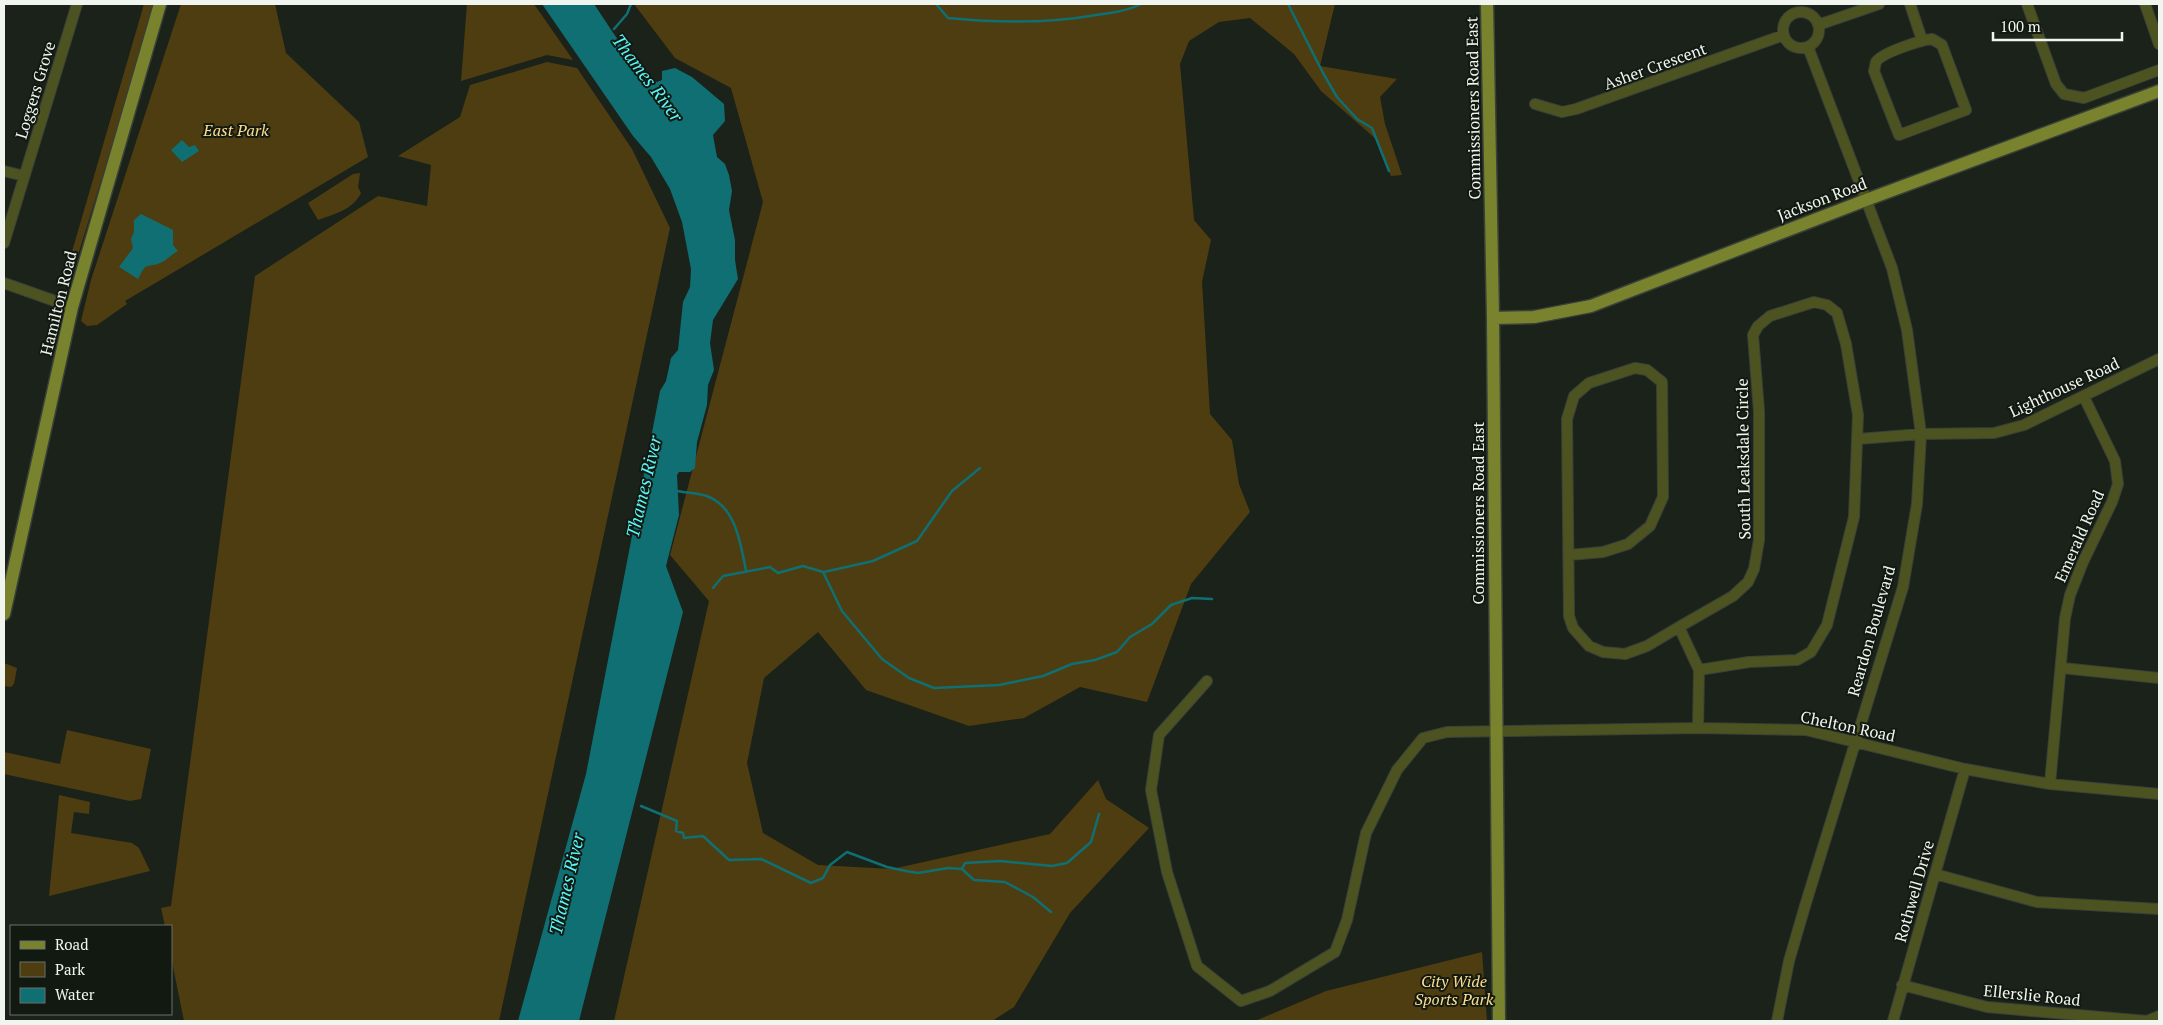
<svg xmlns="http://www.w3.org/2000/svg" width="2163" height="1025" viewBox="0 0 2163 1025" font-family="'PT Serif',serif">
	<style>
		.green { fill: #4e3d10 }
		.water { fill: #0f6f72 }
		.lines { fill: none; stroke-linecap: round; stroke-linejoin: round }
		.stream { stroke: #0f6f72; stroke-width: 2.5 }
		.minor-casing { stroke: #394038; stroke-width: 12 }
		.major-casing { stroke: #394038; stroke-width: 15 }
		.minor { stroke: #4c5321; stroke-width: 10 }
		.major { stroke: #79832e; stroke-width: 12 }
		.labels { text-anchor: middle; stroke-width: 4; stroke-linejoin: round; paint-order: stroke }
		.street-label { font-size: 16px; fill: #f0f5f0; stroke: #121911 }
		.park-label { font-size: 16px; font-style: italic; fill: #fedd8e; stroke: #121911 }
		.water-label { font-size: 18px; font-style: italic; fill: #59f8fd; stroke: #121911 }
	</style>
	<rect width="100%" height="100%" fill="#1b221a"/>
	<path class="green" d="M144 4H156L68 287 62 286Z
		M181 4H275L286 53 359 122 368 157 125 301 127 304 97 325 87 326 81 321 91 280Z
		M467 4H534L573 60 547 55 461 81Z
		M634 4H1335L1320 66 1397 79 1380 97 1385 124 1402 175 1391 176 1377 140 1321 91 1294 54 1250 18 1219 22 1189 41 1180 64 1194 220 1211 240 1202 282 1210 414 1232 440 1239 484 1250 512 1191 584 1147 702 1080 687 1024 718 969 726 866 690 818 632 764 678 747 763 763 833 818 865 892 869 1050 834 1098 780 1106 799 1149 828 1070 913 1014 1007 992 1021H614L709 601 670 555 763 202 731 88 675 58Z
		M547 62 577 68 632 149 670 228 499 1021H184L171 957V926H165L161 908 171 906 255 276 378 196 427 206 431 165 398 156 460 117 470 85Z
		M360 173 358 187 361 193C353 210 334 214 318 220L308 203 353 174Z
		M4 663 17 668 14 684 11 687 4 686Z
		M67 730 151 749 141 799 130 801 4 774V752L60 764Z
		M59 795 90 802 89 814 74 812 71 833 132 843 139 848 150 871 49 896Z
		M1482 952 1487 1021H1255L1326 991Z"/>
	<path class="water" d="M542 4H594C606 21 639 76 657 82L662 80V71L675 68 692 77 724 104 725 121 713 135 717 157 725 164 729 175 732 191 729 210 735 240V260L738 279 713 320 710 343 714 370 708 385 707 405 697 442 695 468 690 472H679L677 475 679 515 666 566 683 612 579 1021H518L586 774 660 391 666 381 671 358 678 350 683 302 690 287 691 269 682 222 670 189 651 157 633 136Z
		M182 140 189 147 195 145 199 151 182 162 171 150Z
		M141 214 173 230V245L178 251C172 254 166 261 160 263 145 269 148 260 138 279L119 267 133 248 131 239 134 232V220Z"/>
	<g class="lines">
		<path class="stream" d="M936 4 948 18C998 23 1046 24 1096 15 1111 13 1127 11 1141 4
			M1288 4 1323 73 1337 97 1357 119 1372 128 1389 171
			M614 29 627 14 631 4
			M677 491C687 493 700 493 709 497 736 508 741 545 746 571
			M824 572 873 561 917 541 952 491 980 468
			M713 588 723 576 770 567 778 573 803 566 823 572 842 611 882 659 909 678 934 688 999 685 1043 676 1072 664 1095 660 1117 652 1130 637 1152 624 1171 605 1192 598 1212 599
			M641 806 677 821 676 831 683 833 684 838 703 836 729 860 761 859 811 883 823 878 830 865 847 852 887 867 906 871 918 873 948 868 962 869 974 880 1005 882 1033 897 1051 912
			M962 869 965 863 1000 861 1052 866 1067 863 1091 842 1099 814"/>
		<g class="minor-casing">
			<path id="minor" d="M1910 4 1922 40
				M2027 4 2056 84 2064 94 2084 98 2159 70
				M2145 4 2159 44
				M1783 30a18 18 0 1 1 36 0a18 18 0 1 1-36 0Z
				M1818 25 1879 4
				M1932 39 1942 45 1966 110 1899 135 1874 71C1875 68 1875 65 1876 62 1881 53 1921 40 1932 39Z
				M1535 104 1562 112 1576 109 1784 35
				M4 171 24 176
				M4 243 77 4
				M4 283 72 307
				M1858 439 1921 434 1994 433 2024 425 2159 359
				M1569 555 1603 552 1628 544 1650 526 1663 497 1662 382 1647 370 1635 368 1589 383 1574 396 1567 419 1569 616 1573 628 1589 646 1603 652 1625 654 1647 646 1679 627 1733 596 1748 582 1754 569 1759 540V411L1753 335 1758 326 1770 316 1814 302 1827 305 1837 313 1846 344 1858 415 1854 517 1827 625 1811 652 1797 660 1749 662 1699 670
				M1679 627 1699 670 1698 728
				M2062 668 2159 678
				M1207 681 1159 735 1151 790 1167 872 1197 966 1241 1001 1270 991 1335 952 1347 920 1366 833 1397 770 1423 738 1447 732 1698 728 1806 730 1965 769 2009 777 2050 784 2159 794
				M2050 784 2065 618 2070 595 2083 562 2112 502 2118 484 2115 461 2084 397
				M1935 874 2037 902 2159 909
				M1902 985 1987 1007 2147 1021 2159 1016
				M1777 1021 1789 961 1805 906 1903 587 1917 504 1921 434 1907 330 1892 268 1808 47
				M1893 1021 1965 769"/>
		</g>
		<g class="major-casing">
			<path id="major" d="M1487 4 1493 318 1499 1021
				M1493 318 1534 317 1591 306 1866 200 2159 91
				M4 614 72 307 160 4"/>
		</g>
		<use href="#minor" class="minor"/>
		<use href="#major" class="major"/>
	</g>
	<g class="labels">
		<g class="street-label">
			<text transform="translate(1655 66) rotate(-20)" y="6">Asher Crescent</text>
			<text transform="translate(35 90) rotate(-73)" y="6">Loggers Grove</text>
			<text transform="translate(1473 108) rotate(-91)" y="6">Commissioners Road East</text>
			<text transform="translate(1822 199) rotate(-21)" y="6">Jackson Road</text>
			<text transform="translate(58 303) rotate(-76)" y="6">Hamilton Road</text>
			<text transform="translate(2064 387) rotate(-25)" y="6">Lighthouse Road</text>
			<text transform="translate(1743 459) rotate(-91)" y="6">South Leaksdale Circle</text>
			<text transform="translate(1478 513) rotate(-90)" y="6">Commissioners Road East</text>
			<text transform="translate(2079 536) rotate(-66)" y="6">Emerald Road</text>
			<text transform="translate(1871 631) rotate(-74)" y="6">Reardon Boulevard</text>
			<text transform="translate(1848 726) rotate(12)" y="6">Chelton Road</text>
			<text transform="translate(1914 891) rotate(-74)" y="6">Rothwell Drive</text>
			<text transform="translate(2032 995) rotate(6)" y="6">Ellerslie Road</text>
		</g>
		<g class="park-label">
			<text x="236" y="136">East Park</text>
			<text x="1454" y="987">City Wide<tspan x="1454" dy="18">Sports Park</tspan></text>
		</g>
		<g class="water-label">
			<text transform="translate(647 78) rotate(53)" y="6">Thames River</text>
			<text transform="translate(644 487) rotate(-77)" y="6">Thames River</text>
			<text transform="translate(567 884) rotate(-77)" y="6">Thames River</text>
		</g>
	</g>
	<rect width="2163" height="1025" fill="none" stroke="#f0f5f0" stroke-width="10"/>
	<rect x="10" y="925" width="162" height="90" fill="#121911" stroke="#6b716a"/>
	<rect x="20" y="941" width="25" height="8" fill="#79832e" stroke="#6b716a"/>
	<text x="55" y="950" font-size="15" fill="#f0f5f0">Road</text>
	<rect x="20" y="962" width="25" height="15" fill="#4e3d10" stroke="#6b716a"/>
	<text x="55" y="975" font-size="15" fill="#f0f5f0">Park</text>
	<rect x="20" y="988" width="25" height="15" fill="#0f6f72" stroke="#6b716a"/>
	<text x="55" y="1000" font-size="15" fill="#f0f5f0">Water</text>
	<path d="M1993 32v8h129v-8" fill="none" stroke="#f0f5f0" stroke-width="2.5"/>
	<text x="2000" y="32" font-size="15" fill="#f0f5f0" stroke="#121911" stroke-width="4" paint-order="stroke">100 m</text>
</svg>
